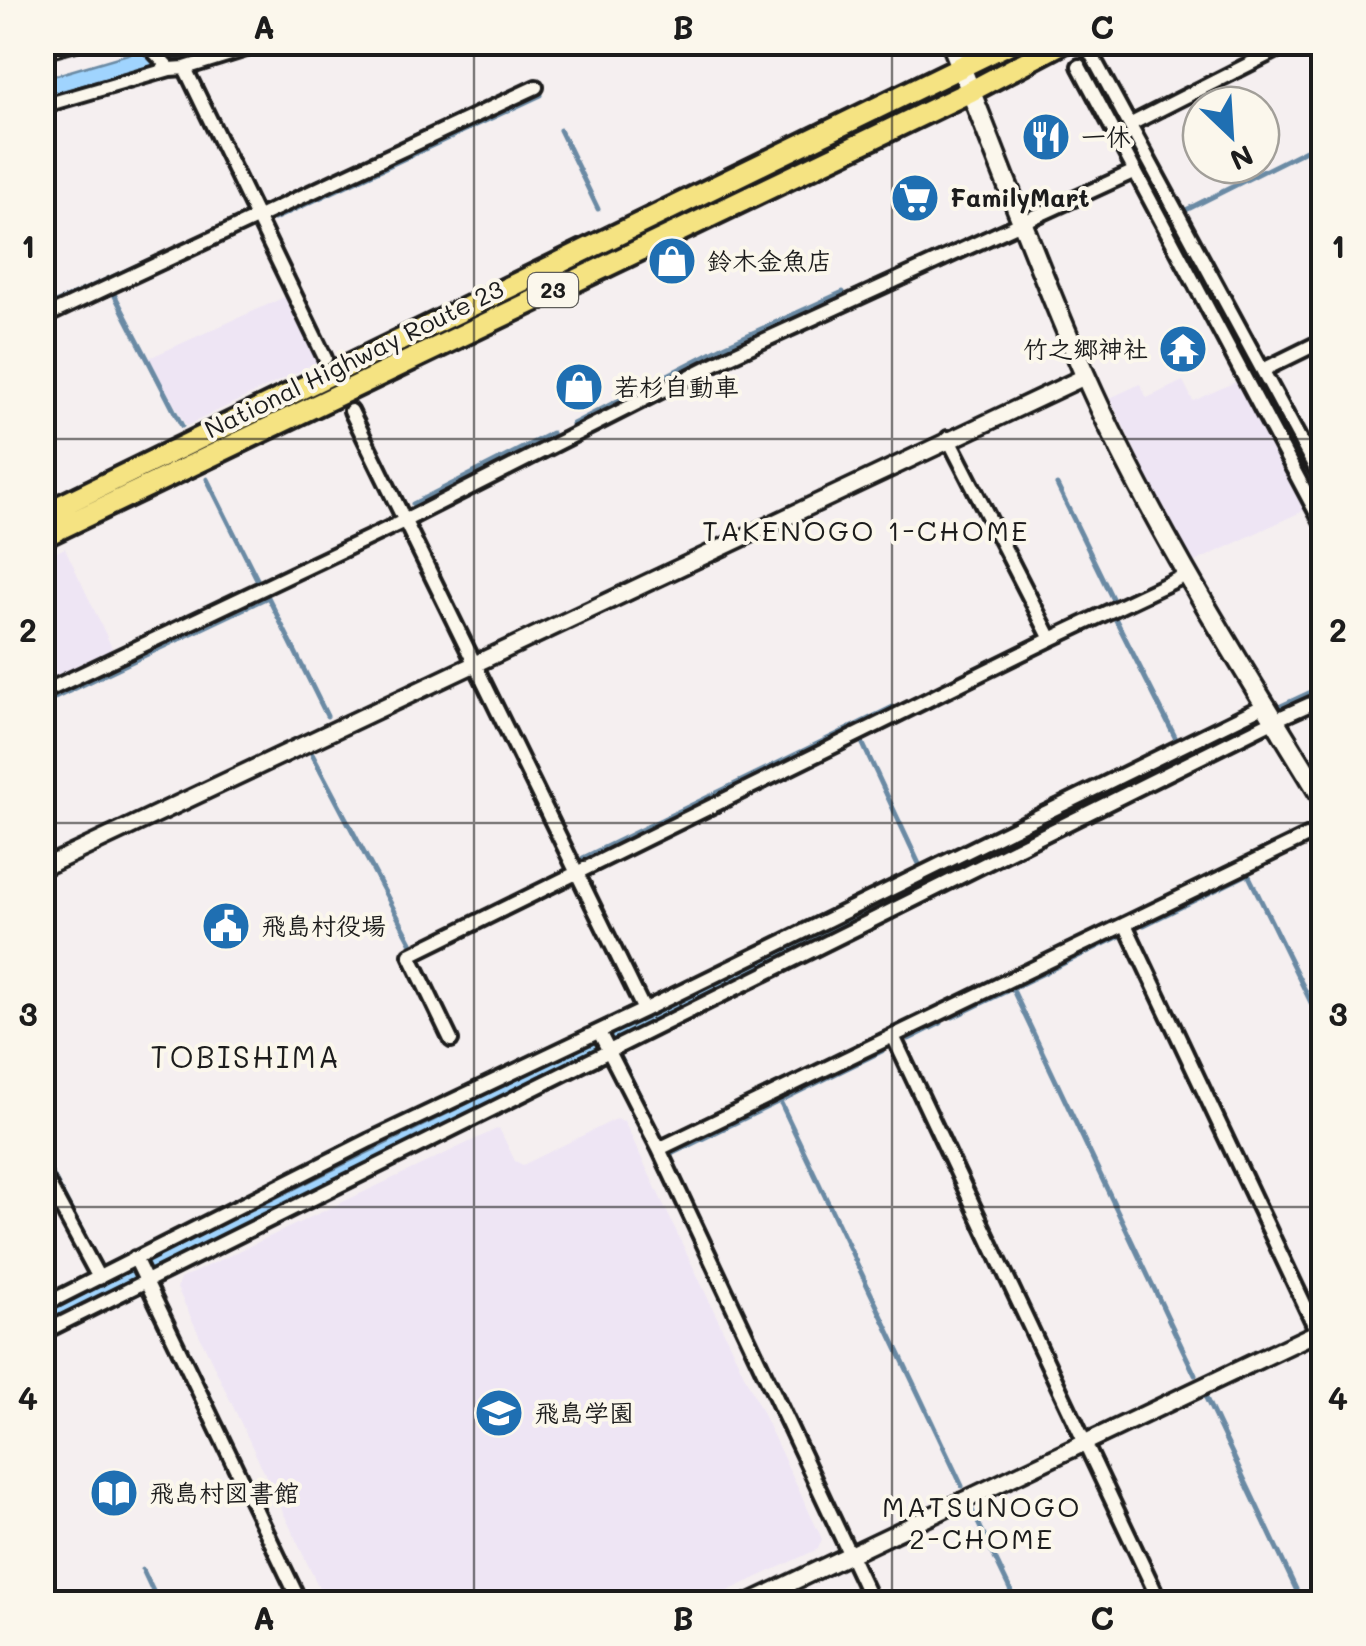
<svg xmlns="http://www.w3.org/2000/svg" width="1366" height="1646" viewBox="0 0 1366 1646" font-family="Mali,'Klee One',sans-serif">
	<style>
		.built { fill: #eee5f4 }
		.water { fill: #a0d4fe; stroke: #6b8aa4; stroke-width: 2.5 }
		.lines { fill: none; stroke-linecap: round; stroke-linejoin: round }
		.stream { stroke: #6b8aa4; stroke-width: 5 }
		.minor-casing { stroke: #1c1c1c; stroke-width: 20 }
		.tertiary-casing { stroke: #1c1c1c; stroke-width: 22 }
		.secondary-casing { stroke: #1c1c1c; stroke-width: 25 }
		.trunk-casing { stroke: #1c1c1c; stroke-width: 28 }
		.minor { stroke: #fbf7ec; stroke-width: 12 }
		.tertiary { stroke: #fbf7ec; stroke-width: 15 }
		.secondary { stroke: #fbf7ec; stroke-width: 18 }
		.trunk { stroke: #f5e382; stroke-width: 20 }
		.grid { fill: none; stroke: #1c1c1c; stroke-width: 2.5; stroke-opacity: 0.55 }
		.labels { text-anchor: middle; stroke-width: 8; stroke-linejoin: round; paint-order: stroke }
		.shield { fill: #fbf7ec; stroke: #5f5e5a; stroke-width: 2.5 }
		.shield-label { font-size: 22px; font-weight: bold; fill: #1c1c1c }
		.poi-label { font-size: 25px; font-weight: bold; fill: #1c1c1c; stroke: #fbf7ec; text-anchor: start }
		.street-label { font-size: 25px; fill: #1c1c1c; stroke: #fbf7ec }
		.neighbourhood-label { font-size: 28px; letter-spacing: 2.5px; fill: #1c1c1c; stroke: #fbf7ec }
		.quarter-label { font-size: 30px; letter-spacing: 2.5px; fill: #1c1c1c; stroke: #fbf7ec }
		.neatline { fill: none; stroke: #1c1c1c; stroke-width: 4 }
		.grid-label { font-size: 32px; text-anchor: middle; font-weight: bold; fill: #1c1c1c }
	</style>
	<rect width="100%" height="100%" fill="#f5eff0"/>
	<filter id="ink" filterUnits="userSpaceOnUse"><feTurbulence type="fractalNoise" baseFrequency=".01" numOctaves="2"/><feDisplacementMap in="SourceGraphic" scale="20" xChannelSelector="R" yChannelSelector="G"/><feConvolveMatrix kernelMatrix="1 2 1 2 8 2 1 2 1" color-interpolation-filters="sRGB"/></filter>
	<g filter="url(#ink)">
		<path class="built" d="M287 296 320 361 186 426 149 358Z
			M1240 380 1307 509 1193 563 1179 543 1110 398 1140 384 1147 398 1183 381 1193 401Z
			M65 548 113 650 43 684V559Z
			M616 1119 624 1121 822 1539 818 1549 702 1603H326L177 1288 180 1279 499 1128 515 1161 523 1165Z"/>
		<path class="water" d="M189 43H230L43 97V79L138 51H155Z
			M1257 715 1261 721 43 1323V1316L152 1259Z"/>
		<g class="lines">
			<path class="stream" d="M1083 57 1324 511
				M560 130 598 209
				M1186 210 1324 141
				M274 219 541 95
				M114 294 182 426
				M42 309 237 220
				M573 424 726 345 843 292
				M207 479 258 581
				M1057 485 1112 598
				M413 504 552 433
				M1114 616 1177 741
				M42 704 268 597 327 716
				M1281 706 1324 686
				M862 742 920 866
				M312 754 411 942
				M583 858 893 707
				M1144 925 1248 874 1324 1029
				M1012 988 1195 1375
				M953 1017 1120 936
				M909 1039 941 1023
				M620 1056 660 1136
				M780 1101 962 1486
				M42 1155 99 1263
				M669 1155 882 1051
				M1205 1396 1303 1604
				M972 1510 1017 1604
				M143 1570 159 1604"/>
			<g class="minor-casing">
				<path id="minor" d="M145 42 170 69 185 68 325 358
					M1088 48 1324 484
					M42 52 79 42
					M1079 66 1324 527
					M185 68 269 42
					M42 106 170 69
					M1131 124 1293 42
					M42 318 536 87
					M1263 370 1324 340
					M351 411 644 1010
					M1051 639 1186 575
					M42 693 402 522 730 356 1135 171
					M1125 924 1324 1346
					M599 1032 659 1149 873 1604
					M893 1036 1161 1604
					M451 1040 410 955 1051 639 948 438
					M659 1149 1324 828
					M42 1172 99 1278
					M135 1258 301 1604
					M42 1306 370 1140 644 1010 1265 705
					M42 1333 1275 720 1324 698"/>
			</g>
			<g class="tertiary-casing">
				<path id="tertiary" d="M42 868 1086 376
					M746 1604 1324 1329"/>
			</g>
			<g class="secondary-casing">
				<path id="secondary" d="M951 42C996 153 1037 266 1085 375 1151 524 1239 662 1324 801"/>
			</g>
			<g class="trunk-casing">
				<path id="trunk" d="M42 515 1012 42
					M42 537 971 91 1064 42"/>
			</g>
			<use href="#minor" class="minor"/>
			<use href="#tertiary" class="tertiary"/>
			<use href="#secondary" class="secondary"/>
			<use href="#trunk" class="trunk"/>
		</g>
	</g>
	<path class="grid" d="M474 42V1604M892 42V1604M42 439H1324M42 823H1324M42 1207H1324"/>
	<defs>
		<g id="restaurant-disc" transform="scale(2.5)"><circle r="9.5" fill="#1f6fb2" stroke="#fbf7ec"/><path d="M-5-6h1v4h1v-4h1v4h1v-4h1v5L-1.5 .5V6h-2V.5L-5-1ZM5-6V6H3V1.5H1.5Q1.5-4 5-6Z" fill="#fff"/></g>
		<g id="supermarket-disc" transform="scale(2.5)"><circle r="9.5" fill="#1f6fb2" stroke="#fbf7ec"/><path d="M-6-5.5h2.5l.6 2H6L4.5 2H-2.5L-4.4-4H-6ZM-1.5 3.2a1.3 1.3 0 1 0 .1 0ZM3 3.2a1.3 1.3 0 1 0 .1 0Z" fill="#fff"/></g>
		<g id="shop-disc" transform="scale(2.5)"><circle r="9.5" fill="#1f6fb2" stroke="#fbf7ec"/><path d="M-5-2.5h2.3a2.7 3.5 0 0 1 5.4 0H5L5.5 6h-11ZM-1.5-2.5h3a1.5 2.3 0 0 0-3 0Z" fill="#fff"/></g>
		<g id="temple-disc" transform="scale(2.5)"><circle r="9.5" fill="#1f6fb2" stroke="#fbf7ec"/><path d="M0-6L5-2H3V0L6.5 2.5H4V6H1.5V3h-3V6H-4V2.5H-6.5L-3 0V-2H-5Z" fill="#fff"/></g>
		<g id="civic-disc" transform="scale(2.5)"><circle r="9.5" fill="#1f6fb2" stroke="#fbf7ec"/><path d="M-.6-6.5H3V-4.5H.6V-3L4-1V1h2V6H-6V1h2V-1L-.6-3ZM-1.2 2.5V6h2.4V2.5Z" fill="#fff"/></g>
		<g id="school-disc" transform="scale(2.5)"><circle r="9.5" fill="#1f6fb2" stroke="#fbf7ec"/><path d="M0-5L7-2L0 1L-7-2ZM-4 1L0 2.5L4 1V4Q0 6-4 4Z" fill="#fff"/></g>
		<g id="library-disc" transform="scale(2.5)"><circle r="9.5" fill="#1f6fb2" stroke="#fbf7ec"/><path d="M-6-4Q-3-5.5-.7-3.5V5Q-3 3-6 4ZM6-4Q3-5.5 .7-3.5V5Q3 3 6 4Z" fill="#fff"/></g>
	</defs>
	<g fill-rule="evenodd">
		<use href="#restaurant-disc" x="1046" y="137"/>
		<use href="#supermarket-disc" x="915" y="198"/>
		<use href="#shop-disc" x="672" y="261"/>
		<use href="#temple-disc" x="1183" y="349"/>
		<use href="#shop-disc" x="579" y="387"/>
		<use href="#civic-disc" x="226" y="926"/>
		<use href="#school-disc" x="499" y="1413"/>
		<use href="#library-disc" x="114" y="1493"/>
	</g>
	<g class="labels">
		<rect class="shield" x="528" y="273" width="50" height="34" rx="8"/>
		<g class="shield-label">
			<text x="553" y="298">23</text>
		</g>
		<g class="poi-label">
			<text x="1081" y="146">一休</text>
			<text x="950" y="207">FamilyMart</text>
			<text x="707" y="270">鈴木金魚店</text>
			<text x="1148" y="358" text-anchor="end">竹之郷神社</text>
			<text x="614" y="396">若杉自動車</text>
			<text x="261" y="935">飛島村役場</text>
			<text x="534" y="1422">飛島学園</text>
			<text x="149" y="1502">飛島村図書館</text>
		</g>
		<g class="street-label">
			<text transform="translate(354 359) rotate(-26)" y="9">National Highway Route 23</text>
		</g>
		<g class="neighbourhood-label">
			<text x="866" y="541">TAKENOGO 1-CHOME</text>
			<text x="982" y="1517">MATSUNOGO<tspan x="982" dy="32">2-CHOME</tspan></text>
		</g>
		<g class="quarter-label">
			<text x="246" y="1068">TOBISHIMA</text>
		</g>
	</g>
	<rect width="1366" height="1646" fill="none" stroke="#fbf7ec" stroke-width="110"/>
	<g transform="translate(1231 135) rotate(155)"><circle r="48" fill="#fbf7ec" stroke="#a29f99" stroke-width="2.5"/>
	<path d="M0-8L18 38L0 25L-18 38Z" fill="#1f6fb2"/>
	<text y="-15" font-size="28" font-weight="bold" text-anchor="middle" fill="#1c1c1c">N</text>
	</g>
	<rect x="55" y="55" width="1256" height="1536" class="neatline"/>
	<g class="grid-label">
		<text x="264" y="39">A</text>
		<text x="683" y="39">B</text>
		<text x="1102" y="39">C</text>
		<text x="28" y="258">1</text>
		<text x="1338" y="258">1</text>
		<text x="28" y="642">2</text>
		<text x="1338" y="642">2</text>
		<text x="28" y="1026">3</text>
		<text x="1338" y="1026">3</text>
		<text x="28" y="1410">4</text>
		<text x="1338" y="1410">4</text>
		<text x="264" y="1630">A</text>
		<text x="683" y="1630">B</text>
		<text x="1102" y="1630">C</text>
	</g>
</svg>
